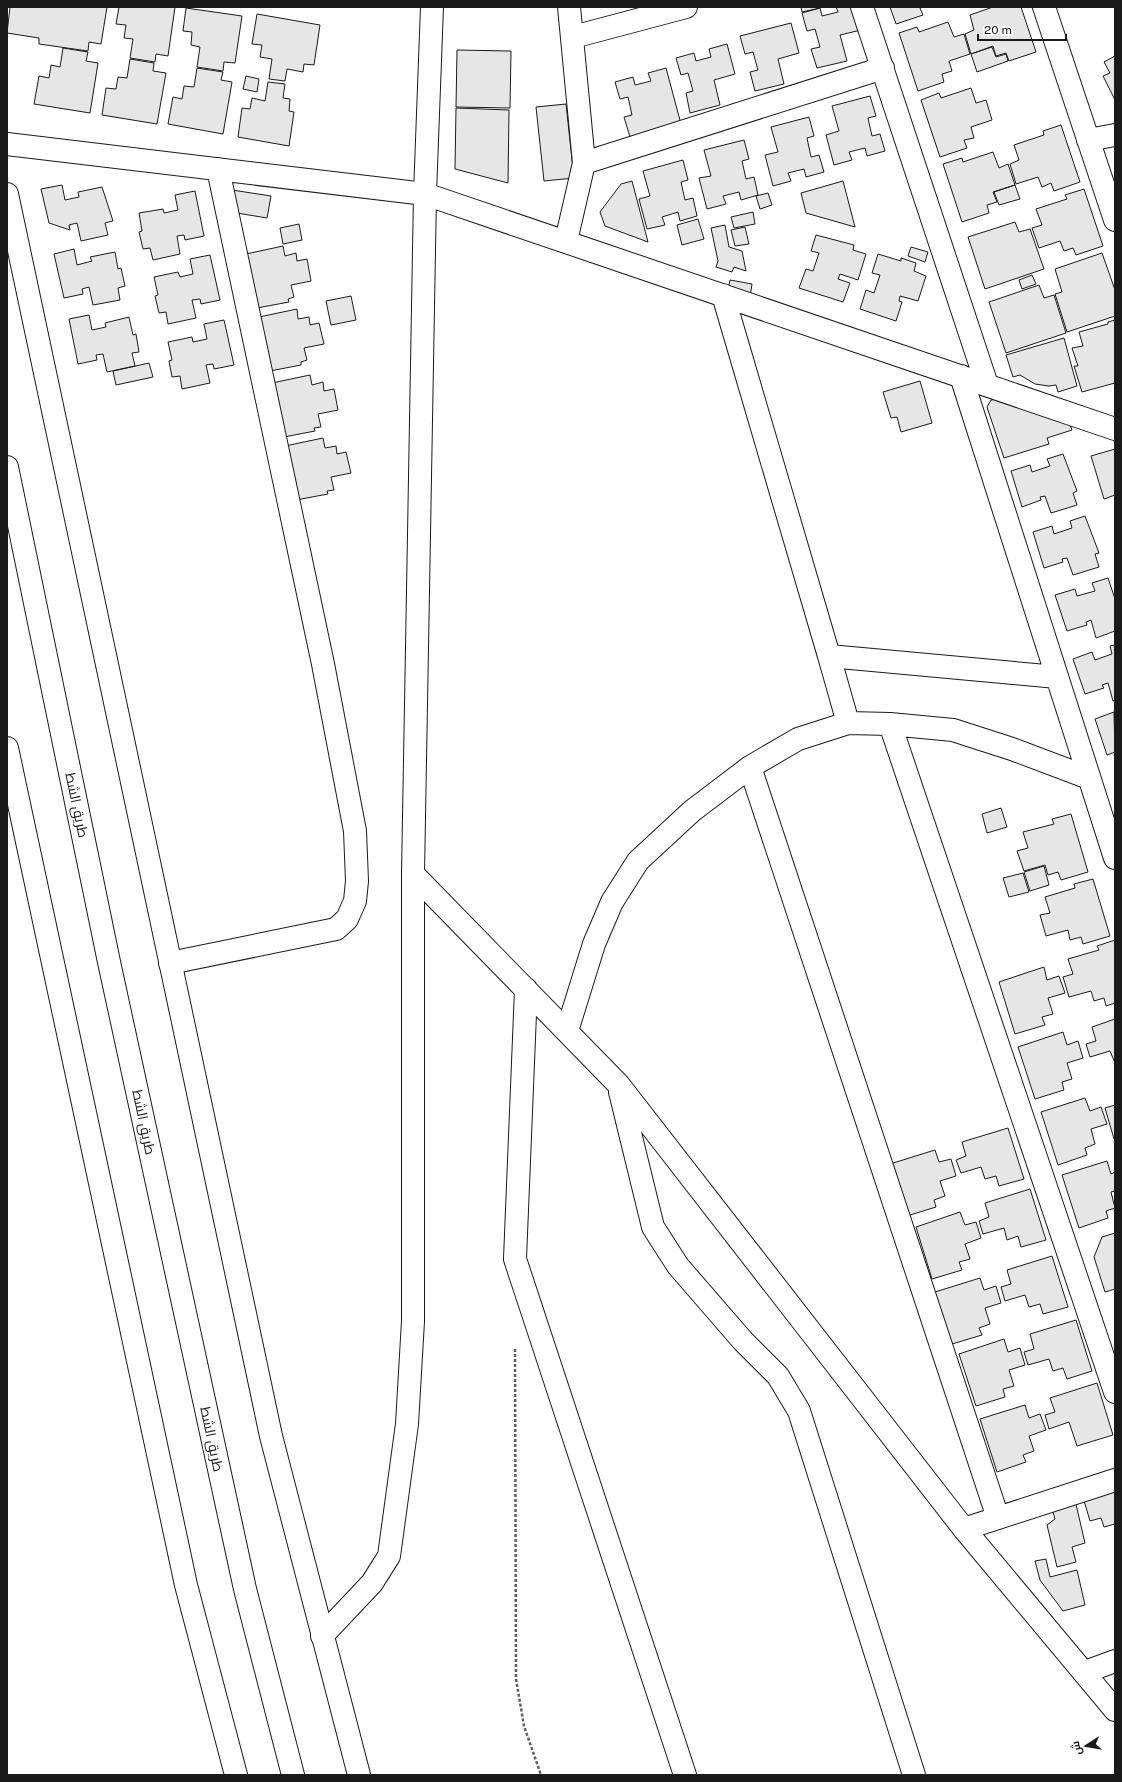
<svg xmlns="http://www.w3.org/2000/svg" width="1122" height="1782" viewBox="0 0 1122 1782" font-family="'Public Sans',Cairo,sans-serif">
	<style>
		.building { fill: #e6e6e6; stroke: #1a1a1a }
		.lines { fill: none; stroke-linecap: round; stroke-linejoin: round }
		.minor-casing { stroke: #1a1a1a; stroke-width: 24 }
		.tertiary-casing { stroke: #1a1a1a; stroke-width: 24 }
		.primary-casing { stroke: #1a1a1a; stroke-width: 24 }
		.path { stroke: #5f5f5f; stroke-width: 2.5; stroke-dasharray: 3 2; stroke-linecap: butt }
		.minor { stroke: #fff; stroke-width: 22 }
		.tertiary { stroke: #fff; stroke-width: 22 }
		.primary { stroke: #fff; stroke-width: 22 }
		.labels { text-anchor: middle; stroke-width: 3; stroke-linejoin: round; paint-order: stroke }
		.street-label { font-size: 14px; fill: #1a1a1a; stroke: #fff }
	</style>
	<rect width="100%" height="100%" fill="#fff"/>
	<path class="building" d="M10 7H107L101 44 89 42 88 51 39 44V38L7 33Z
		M119 7H175L168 56 156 54 155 62 130 58 133 39 124 38 126 25 116 24Z
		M801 7H820V8L802 12Z
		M836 7H855L861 30 840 35 847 61 817 68 811 49 820 47 815 29 807 31 802 13 820 8 822 16 838 12Z
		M890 7H922L920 8 923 15 896 24Z
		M993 7H1021L1036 52 1009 61 1006 53 996 56 993 46 971 54 965 34 974 30 970 15Z
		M186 8 242 16 235 63 224 62 223 71 197 67 200 47 191 45 192 32 183 31Z
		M257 14 320 25 314 65 304 64 303 72 287 69 285 81 269 79 272 59 260 57 262 45 252 44Z
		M948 22 954 37 964 34 970 54 949 61 952 71 942 74 944 82 918 91 899 33 917 27 919 32Z
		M791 23 799 53 778 59 784 84 755 91 750 72 758 70 753 52 745 54 740 36Z
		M727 44 735 74 714 80 720 105 690 113 686 93 693 91 688 73 681 75 676 58 694 53 696 61 711 57 709 49Z
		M992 47 996 57 1006 54 1008 61 977 72 971 54Z
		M63 48 88 52 86 61 98 63 90 113 34 104 39 76 49 78 51 65 60 67Z
		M457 50 511 51 510 108 456 107Z
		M1115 56V100L1103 76 1110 73 1104 62Z
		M130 59 154 63 153 71 166 73 157 124 102 115 106 88 116 89 118 77 127 78Z
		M197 68 223 72 221 80 232 82 223 134 168 124 173 97 182 99 184 86 194 87Z
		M666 68 681 124 630 137 624 117 632 115 628 97 620 99 615 82 633 77 635 85 651 81 648 73Z
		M246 76 259 79 257 92 243 89Z
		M268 82 285 84 283 98 290 99 289 111 294 112 289 146 238 137 242 108 250 109 252 98 265 101Z
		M971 88 976 103 986 100 992 120 971 127 974 138 964 140 967 148 940 157 921 100 939 93 941 98Z
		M870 96 876 116 868 118 872 136 880 134 885 151 867 156 865 148 849 152 852 160 834 165 826 135 839 131 832 106Z
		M566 104 574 178 544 181 536 107Z
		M456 108 509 110 508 183 455 169Z
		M809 117 814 136 807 138 811 157 819 155 824 172 806 177 804 169 788 173 791 181 773 186 765 155 778 152 771 127Z
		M1061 125 1080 182 1054 191 1051 183 1042 187 1038 177 1016 184 1010 164 1019 160 1014 145 1044 135 1043 131Z
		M744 140 749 159 742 161 746 179 754 177 758 195 741 200 739 192 723 196 726 204 707 209 699 178 711 176 704 150Z
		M993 152 999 168 1008 164 1015 185 993 192 997 202 987 205 989 213 962 222 943 164 962 158 963 162Z
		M683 160 688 180 681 182 685 200 693 198 697 216 680 221 678 212 662 217 665 225 647 229 639 199 650 196 643 171Z
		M632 181 648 242 605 226 600 212 621 184Z
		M843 181 855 227 806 213 801 193Z
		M62 185 65 200 79 197 78 192 102 187 113 221 105 223 108 235 81 241 77 223 69 225 70 230 49 223 41 189Z
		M1015 185 1020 199 999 205 994 192Z
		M1084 189 1103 246 1076 255 1073 248 1064 251 1060 241 1039 248 1032 228 1042 225 1036 209 1067 199 1065 195Z
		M232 190 271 196 267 218 237 213Z
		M195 191 204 236 185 240 184 235 177 236 180 254 153 260 150 248 143 249 139 232 142 231 139 213 163 209 164 213 178 210 175 195Z
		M768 193 772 205 760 209 756 196Z
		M753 212 755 224 734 228 731 217Z
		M698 219 704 239 682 245 677 225Z
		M1015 222 1019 232 1030 229 1044 269 985 289 968 237Z
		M299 224 302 240 283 244 280 228Z
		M725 225 729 247 742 251 746 271 734 267 732 272 716 267 718 261 711 228Z
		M745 227 749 244 735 246 731 230Z
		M816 235 854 245 853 250 866 254 858 280 840 274 838 279 850 283 843 302 799 288 806 269 813 271 819 253 811 251Z
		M283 246 285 256 296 253 297 261 307 259 311 281 291 285 294 297 288 299 289 302 257 308 246 254Z
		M911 247 928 252 925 262 908 256Z
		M74 249 77 265 92 261 90 257 115 252 118 269 121 268 125 286 118 288 120 300 93 305 89 287 82 289 83 294 64 298 54 254Z
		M1102 253 1115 290V316L1067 332 1055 294 1062 292 1055 269Z
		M878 254 901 261V258L916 263 914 271 926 276 918 301 900 296 899 301 902 302 896 321 860 309 866 290 874 293 880 275 872 273Z
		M210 255 220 300 201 304 200 299 192 300 196 318 168 324 166 312 159 313 155 296 158 295 154 277 178 272 180 277 193 274 190 259Z
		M1032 275 1036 284 1022 289 1019 280Z
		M730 280 752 284 750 298 727 294Z
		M1039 285 1044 298 1054 295 1066 333 1006 353 989 302Z
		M351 296 356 320 331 325 326 301Z
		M297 309 298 319 309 317 310 325 319 323 324 344 304 348 307 360 301 362V365L270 371 259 317Z
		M89 315 92 330 106 327 105 323 129 317 133 335 136 334 139 352 132 353 135 366 107 372 103 354 96 355 97 360 78 364 69 319Z
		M224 320 234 365 214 369 213 364 206 365 210 383 182 389 180 376 172 377 169 361 172 360 168 342 192 337 193 342 207 339 204 324Z
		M1115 320V383L1082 392 1074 366H1078L1072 348 1083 346 1079 332 1108 324V322Z
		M1064 338 1077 386 1058 392 1056 385 1049 386 1035 384 1020 375 1013 377 1006 355Z
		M149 363 153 377 116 385 113 371Z
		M310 375 312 385 323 382 324 391 334 389 338 410 318 414 321 427 314 428 315 431 284 437 272 383Z
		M920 381 932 423 901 432 897 417 891 418 883 392Z
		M1012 396 1067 416 1072 430 1047 438 1049 444 1004 458 987 407 991 400Z
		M323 438 325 448 336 446 337 454 346 452 351 473 331 477 334 490 327 491 328 494 296 500 285 446Z
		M1115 449V495L1104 499 1091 456Z
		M1063 454 1077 491 1073 493 1077 505 1051 513 1045 496 1040 497 1041 500 1022 507 1011 471 1030 465 1032 472 1050 466 1047 459Z
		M1085 516 1099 553 1095 554 1099 567 1073 575 1067 558 1062 559 1063 562 1044 568 1033 532 1052 526 1054 534 1072 528 1070 521Z
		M1108 578 1115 599V631L1096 638 1091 620 1086 622 1087 625 1067 631 1055 595 1075 589 1077 596 1095 591 1092 583Z
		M1115 645V700L1113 701 1108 683 1102 685 1104 688 1085 694 1073 659 1092 652 1095 660 1112 654 1110 646Z
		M1114 712 1115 752 1107 755 1095 719Z
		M1001 808 1007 827 987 833 982 814Z
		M1071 814 1088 872 1061 880 1058 872 1048 875 1045 865 1024 871 1017 851 1028 848 1023 832 1054 824 1052 819Z
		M1044 866 1049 885 1030 891 1024 872Z
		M1023 873 1029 892 1009 897 1003 878Z
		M1093 879 1110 936 1083 944 1081 937 1070 940 1068 930 1046 936 1040 915 1050 913 1045 897 1075 888 1074 884Z
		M1115 940V1003L1106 1006 1104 998 1094 1001 1091 991 1069 997 1063 977 1073 974 1068 959 1099 950 1097 946Z
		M1044 967 1047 980 1059 976 1065 993 1048 998 1053 1014 1042 1017 1045 1025 1015 1034 999 982Z
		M1115 1019V1063L1110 1051 1090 1057 1086 1044 1096 1041 1092 1027Z
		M1063 1032 1067 1045 1078 1041 1083 1058 1067 1063 1072 1079 1062 1082 1064 1090 1035 1099 1018 1047Z
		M1085 1098 1090 1111 1101 1107 1107 1124 1091 1129 1095 1144 1085 1148 1087 1155 1058 1165 1041 1112Z
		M1115 1105V1138L1114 1139 1105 1108Z
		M1008 1128 1024 1179 999 1186 996 1176 985 1179 981 1167 961 1173 956 1160 966 1156 962 1142Z
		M935 1150 939 1162 951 1159 956 1176 940 1181 945 1196 934 1200 936 1207 907 1216 890 1164Z
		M1107 1161 1111 1174 1115 1172V1191L1111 1192 1115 1208 1106 1211 1108 1218 1079 1228 1062 1175Z
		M1030 1189 1046 1240 1021 1247 1018 1236 1007 1240 1004 1228 983 1234 979 1221 989 1217 985 1203Z
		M960 1212 965 1225 976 1222 981 1238 965 1244 970 1259 959 1262 962 1270 932 1279 916 1227Z
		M1115 1233V1289L1105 1292 1094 1257 1102 1237Z
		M1052 1256 1068 1307 1043 1314 1040 1304 1029 1307 1025 1295 1005 1301 1001 1287 1011 1284 1007 1270Z
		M980 1278 984 1290 996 1286 1001 1303 985 1308 990 1324 979 1328 982 1335 952 1344 935 1292Z
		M1076 1320 1092 1371 1067 1379 1063 1368 1053 1371 1049 1359 1028 1365 1024 1352 1034 1349 1030 1334Z
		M1004 1339 1008 1352 1020 1348 1025 1365 1009 1370 1014 1386 1003 1389 1005 1397 976 1406 959 1354Z
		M1097 1383 1113 1435 1077 1446 1069 1422 1049 1429 1045 1415 1055 1412 1050 1398Z
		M1025 1405 1029 1418 1040 1414 1046 1430 1029 1436 1034 1451 1023 1455 1026 1462 997 1472 980 1419Z
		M1115 1488V1524L1104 1527 1101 1518 1090 1521 1083 1497Z
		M1075 1500 1085 1543 1072 1547 1076 1562 1057 1567 1047 1525 1055 1519 1051 1505Z
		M1046 1559 1050 1577 1077 1570 1085 1605 1063 1611 1040 1580 1035 1561Z"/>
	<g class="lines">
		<g class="minor-casing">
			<path id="minor" d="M862 7 987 385
				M1044 7 1115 220
				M573 37 686 7
				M1088 140 1115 135
				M7 144 425 194 1115 429
				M584 163 883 68
				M566 241 584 163 569 7
				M723 295 829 656 1057 677
				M961 376 1115 858
				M829 656 848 723
				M890 724 1115 1392
				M750 767 998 1518
				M413 874 619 1085 964 1529 1115 1710
				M170 963 336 929 347 919 355 901 357 881 355 831 323 664 218 169
				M526 989 515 1259 685 1775
				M567 1031 594 944 612 902 638 861 692 811 750 767 798 739 848 723 890 724 953 730 1012 749 1089 778
				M620 1092 653 1227 678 1266 743 1341 778 1376 799 1411 914 1775
				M964 1529 1115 1480
				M322 1636 372 1583 389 1556 407 1424 413 1321V874L425 194 432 7
				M1085 1672 1115 1661"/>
		</g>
		<g class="tertiary-casing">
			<path id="tertiary" d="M7 194 271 1436 359 1775"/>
		</g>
		<g class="primary-casing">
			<path id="primary" d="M7 467 109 962 245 1589 293 1775
				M7 748 186 1585 236 1775"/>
		</g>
		<path class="path" d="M515 1349 516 1679 524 1726 541 1775"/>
		<use href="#minor" class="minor"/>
		<use href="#tertiary" class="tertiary"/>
		<use href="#primary" class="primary"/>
	</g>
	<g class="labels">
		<g class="street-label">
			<text transform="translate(77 805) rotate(78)" y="5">طريق الشط</text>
			<text transform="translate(144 1122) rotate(78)" y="5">طريق الشط</text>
			<text transform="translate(212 1439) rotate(78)" y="5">طريق الشط</text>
		</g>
	</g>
	<rect width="1122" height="1782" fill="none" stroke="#1a1a1a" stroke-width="16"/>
	<g transform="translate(1086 1746) rotate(258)" stroke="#ffffff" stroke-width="3" paint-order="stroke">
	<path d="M0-3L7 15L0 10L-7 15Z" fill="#1a1a1a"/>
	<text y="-6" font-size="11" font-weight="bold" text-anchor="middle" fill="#1a1a1a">ش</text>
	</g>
	<path d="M978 34v6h88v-6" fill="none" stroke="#1a1a1a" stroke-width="2"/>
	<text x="984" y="34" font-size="12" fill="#1a1a1a" stroke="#ffffff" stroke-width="3" paint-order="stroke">20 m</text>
</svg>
